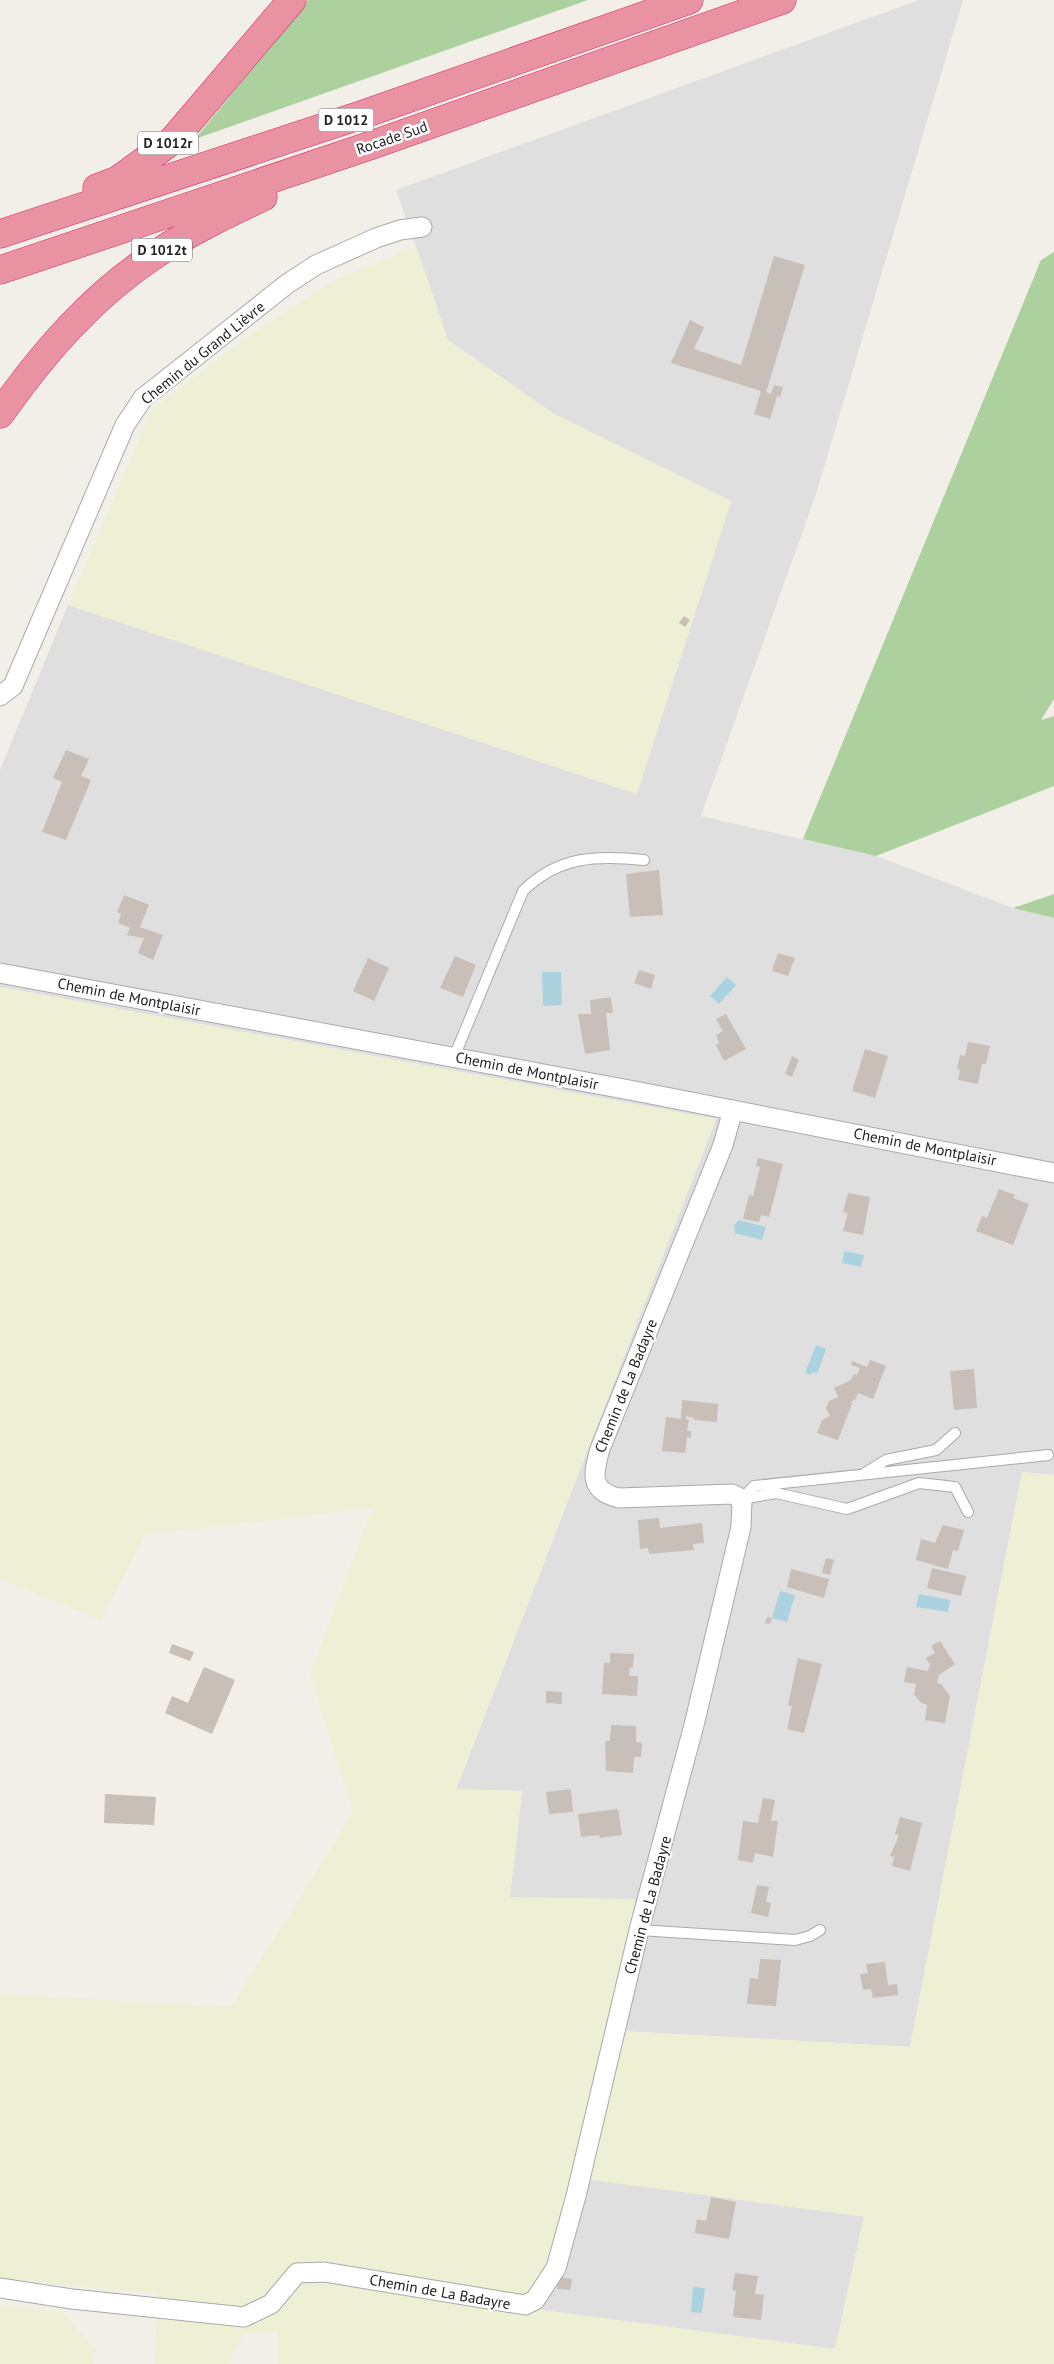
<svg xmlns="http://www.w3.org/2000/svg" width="1054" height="2364" viewBox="0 0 1054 2364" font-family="'PT Sans',sans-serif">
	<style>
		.residential { fill: #e0dfdf }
		.farmland { fill: #eef0d5; fill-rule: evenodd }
		.forest { fill: #add19e }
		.water { fill: #aad3df }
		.building { fill: #c7bfb8 }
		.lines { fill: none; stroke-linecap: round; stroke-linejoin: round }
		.lane-casing { stroke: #a9a9a9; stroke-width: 12 }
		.street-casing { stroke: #a9a9a9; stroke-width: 21 }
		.highway-casing { stroke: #dc2a67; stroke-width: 29 }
		.lane { stroke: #fff; stroke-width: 10 }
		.street { stroke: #fff; stroke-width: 19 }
		.highway { stroke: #e892a2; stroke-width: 28 }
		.labels { text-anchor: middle; stroke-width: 5; stroke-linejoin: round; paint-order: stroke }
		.shield { fill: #fff; stroke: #646464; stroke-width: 1 }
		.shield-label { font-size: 14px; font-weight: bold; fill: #222 }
		.street-label { font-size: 15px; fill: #222; stroke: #fff }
	</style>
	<rect width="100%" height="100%" fill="#f2efe9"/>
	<path class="residential" d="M919 0H963L816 494 701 816 876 856 1013 908 1054 918V1475L1022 1472 910 2047 622 2031 510 1897 522 1791 456 1790 716 1119 0 987V770L68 605 637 793 731 501 554 414 448 340 396 190Z
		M586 2179 864 2216 835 2349 541 2310Z"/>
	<path class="farmland" d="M416 246 448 340 554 414 731 501 637 794 68 605 152 409 254 332 335 280Z
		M0 987 716 1119 456 1789 522 1791 510 1897 635 1899 622 2031 910 2047 1022 1472 1054 1475V2364H278V2332L244 2333 228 2364H155L157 2294 0 2278V1994L231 2007 353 1813 310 1674 372 1508 146 1535 100 1620 0 1579ZM586 2179 864 2217 835 2349 541 2310Z
		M0 2305 63 2312 96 2350 93 2364H0Z"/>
	<path class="forest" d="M308 0H588L195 139Z
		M1054 252V699L1041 720 1054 716V786L876 856 803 839 1041 260Z
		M1054 894V918L1013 908Z"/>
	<path class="water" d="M561 972 562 1005 543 1006 542 972Z
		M727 977 736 985 719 1004 710 996Z
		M739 1220 766 1227 762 1240 735 1233 734 1225Z
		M844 1251 864 1255 861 1267 842 1263Z
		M816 1345 826 1349 817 1374 813 1372 810 1375 805 1373Z
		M780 1591 795 1595 787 1622 772 1618Z
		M919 1594 950 1600 948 1612 916 1607Z
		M693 2287 705 2288 702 2313 691 2312Z"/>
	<path class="building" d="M774 256 805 265 766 392 771 394 774 385 783 387 780 397 777 396 770 419 754 414 761 391 671 363 690 320 704 327 694 349 741 365Z
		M684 616 690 620 685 627 679 623Z
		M66 750 89 759 81 776 91 780 66 840 42 832 62 782 53 778Z
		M659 870 663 915 630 917 626 874Z
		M124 895 149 905 140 927 163 935 153 960 138 953 144 938 127 935 130 928 118 923 121 914 117 912Z
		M778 953 795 958 788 976 772 971Z
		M455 956 476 965 463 997 440 988Z
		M368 958 389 968 374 1001 353 991Z
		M639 970 655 975 651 989 634 983Z
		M611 997 613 1013H606L610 1050 585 1054 578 1014H591L590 1000Z
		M726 1014 746 1049 724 1061 716 1045 719 1043 716 1035 723 1031 716 1019Z
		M968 1042 990 1046 986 1064H982L978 1084 958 1080 960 1070 957 1069 960 1055 965 1056Z
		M865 1049 888 1056 875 1098 852 1091Z
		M792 1056 799 1060 792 1077 785 1074Z
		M758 1158 783 1164 769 1217 761 1215 759 1222 743 1219 749 1195 753 1196 760 1167 756 1166Z
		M999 1189 1015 1195 1013 1198 1029 1204 1013 1245 976 1231 982 1216 987 1218Z
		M848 1193 870 1197 863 1235 843 1231 848 1213 843 1212Z
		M870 1360 886 1366 873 1399 858 1393 856 1399 851 1402 852 1404 838 1440 817 1433 822 1420 830 1416 826 1408 829 1401 838 1397 834 1388 851 1380 854 1374 857 1375 860 1368 851 1365 852 1361 867 1367Z
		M974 1369 977 1408 954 1410 950 1371Z
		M682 1400 718 1404 717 1422 694 1420V1418L686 1416V1419L689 1420 687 1431H691V1438L687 1437 685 1453 662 1451 666 1417 681 1419Z
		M659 1518 660 1528 702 1523 704 1543 693 1544 694 1550 649 1554 648 1548 640 1549 638 1520Z
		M943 1525 964 1530 958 1551 953 1550 948 1569 916 1560 921 1539 935 1543Z
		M826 1558 834 1560 830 1575 822 1573Z
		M932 1568 966 1576 961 1596 927 1588Z
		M791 1569 829 1579 824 1598 787 1587Z
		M767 1617 772 1618 770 1624 765 1623Z
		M940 1641 955 1664 939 1675 937 1683 941 1684 950 1696 945 1723 925 1720 927 1705 921 1703 914 1694 916 1684 904 1682 907 1667 928 1671 930 1665 926 1658 935 1653 931 1646Z
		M172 1644 194 1652 190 1661 169 1653Z
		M610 1653 634 1654 633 1667H630L629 1676H638L637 1696 602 1694 604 1663H610Z
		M798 1658 822 1664 804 1733 787 1729 792 1706 788 1705Z
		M204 1667 235 1680 212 1734 165 1713 172 1696 188 1703Z
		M546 1691 562 1692V1704L546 1703Z
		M611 1725 636 1726V1742L642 1743 641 1757H634L633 1773 606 1771 605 1741H610Z
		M571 1789 573 1812 549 1814 546 1792Z
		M105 1794 156 1797 154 1825 104 1823Z
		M763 1798 775 1800 771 1821H778L773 1857 755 1853 753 1863 738 1860 743 1821 758 1823Z
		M618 1809 622 1835 600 1838 599 1835 581 1837 578 1814Z
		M900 1817 922 1823 910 1871 892 1866 894 1857 890 1856 899 1835 895 1834Z
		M757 1885 769 1887 766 1902 771 1903 768 1917 751 1913Z
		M760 1959 781 1960 776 2006 747 2004 750 1978 758 1979Z
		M885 1962 888 1985 897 1984 898 1995 873 1998 871 1989 863 1990 860 1974 868 1973 866 1964Z
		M711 2197 736 2202 729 2239 695 2233 697 2219 706 2221Z
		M735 2273 758 2276 755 2294 764 2295 761 2320 733 2317 736 2291 732 2290Z
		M559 2277 572 2279 570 2290 557 2289Z"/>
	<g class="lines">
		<g class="lane-casing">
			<path id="lane" d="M454 1057 523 891C558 856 597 855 644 860
				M865 1473 886 1460 936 1450 955 1433
				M742 1499 754 1486 1048 1455
				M742 1499 776 1493 847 1509 919 1483 955 1487 968 1512
				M639 1930 795 1940 810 1936 820 1930"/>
		</g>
		<g class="street-casing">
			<path id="street" d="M0 696 13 686 125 425 143 398 287 284 316 265 376 238 400 230 422 227
				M0 973 640 1092 1054 1173
				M0 2288 72 2299 244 2317 271 2304 297 2273 324 2272 525 2305 535 2300 556 2268 576 2196 639 1930 694 1725 741 1527 742 1499 732 1494 619 1498C589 1491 593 1474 600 1449L723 1145 733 1110"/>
		</g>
		<g class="highway-casing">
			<path id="highway" d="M97 188 118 180 173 140 292 0
				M0 234 361 115 689 0
				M0 270 369 146 782 0
				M0 414C43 353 92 296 156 254 189 232 227 214 263 197"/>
		</g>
		<use href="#lane" class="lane"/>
		<use href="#street" class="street"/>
		<use href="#highway" class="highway"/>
	</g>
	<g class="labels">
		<g class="shield">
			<rect x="318.5" y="108.5" width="55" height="23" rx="4"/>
			<rect x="138" y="131.5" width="60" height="23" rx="4"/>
			<rect x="132" y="238.5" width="60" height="23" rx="4"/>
		</g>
		<g class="shield-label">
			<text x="346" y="125">D 1012</text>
			<text x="168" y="148">D 1012r</text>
			<text x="162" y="255">D 1012t</text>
		</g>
		<g class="street-label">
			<text transform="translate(392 138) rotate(-19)" y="5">Rocade Sud</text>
			<text transform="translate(203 353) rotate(-39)" y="5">Chemin du Grand Lièvre</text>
			<text transform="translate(129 997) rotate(11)" y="5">Chemin de Montplaisir</text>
			<text transform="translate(527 1071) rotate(11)" y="5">Chemin de Montplaisir</text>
			<text transform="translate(925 1147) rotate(11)" y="5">Chemin de Montplaisir</text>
			<text transform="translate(626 1386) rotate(-68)" y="5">Chemin de La Badayre</text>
			<text transform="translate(648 1905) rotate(-75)" y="5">Chemin de La Badayre</text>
			<text transform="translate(440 2292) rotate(10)" y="5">Chemin de La Badayre</text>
		</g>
	</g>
</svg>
